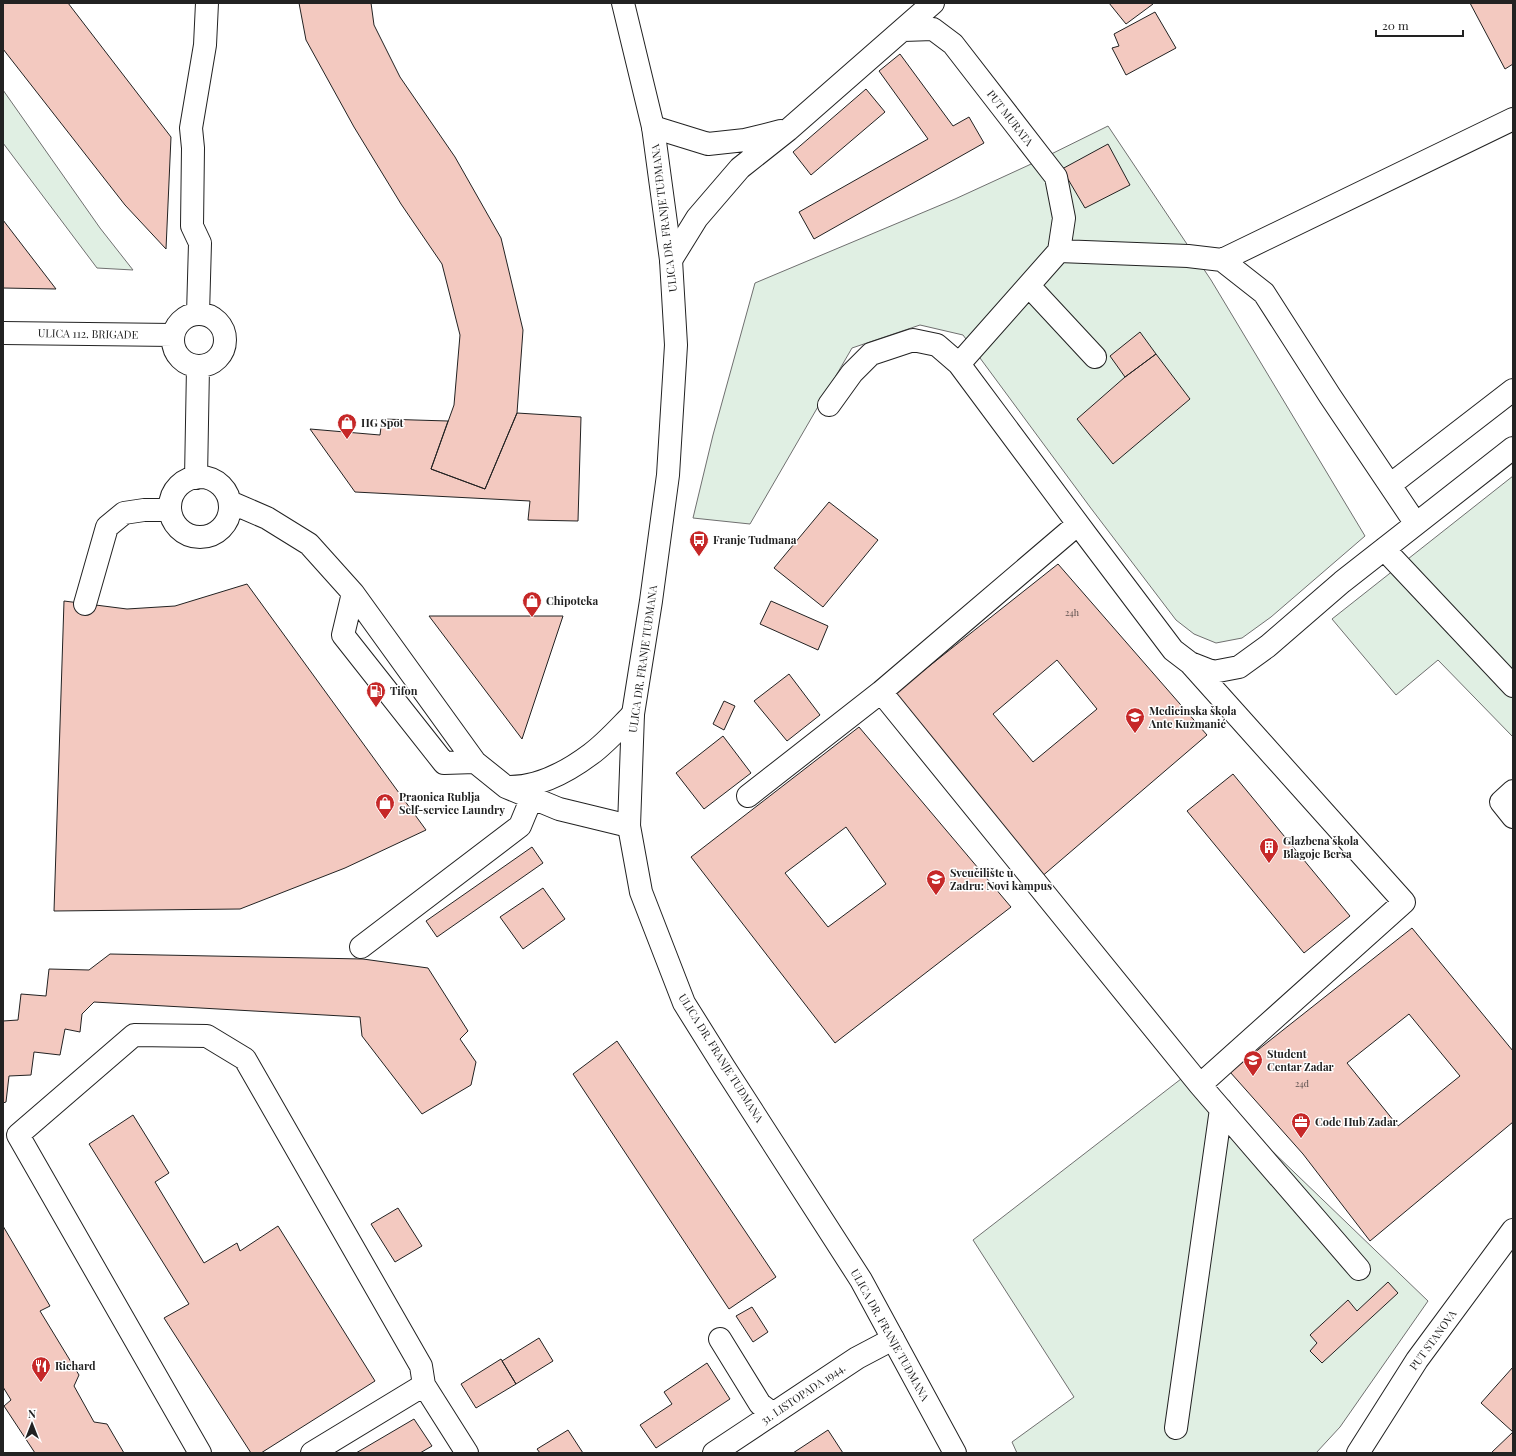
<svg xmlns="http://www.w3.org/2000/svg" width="1516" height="1456" viewBox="0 0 1516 1456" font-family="'Playfair Display',serif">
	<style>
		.green { fill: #e0efe3; stroke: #6f6f6f }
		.building { fill: #f3c9c0; stroke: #222; fill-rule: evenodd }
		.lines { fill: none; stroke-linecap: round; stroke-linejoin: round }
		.minor-casing { stroke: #222; stroke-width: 24 }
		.major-casing { stroke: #222; stroke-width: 24 }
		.minor { stroke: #fff; stroke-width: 22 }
		.major { stroke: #fff; stroke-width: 22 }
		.labels { text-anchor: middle; stroke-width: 3; stroke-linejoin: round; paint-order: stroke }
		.number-label { font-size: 9px; fill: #564c4a }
		.street-label { font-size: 11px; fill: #222; stroke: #fff }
		.poi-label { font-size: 11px; font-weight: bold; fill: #222; stroke: #fff; text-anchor: start }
	</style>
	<rect width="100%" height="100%" fill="#fff"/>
	<path class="green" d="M3 90 100 228 133 270 97 268 3 143Z
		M1108 126 1211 280 1365 536 1271 617 1242 638 1216 643 1194 634 1176 620 1090 507 963 335 920 325 852 348 750 524 693 518 713 435 755 283 955 199 1029 165Z
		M1513 476V737L1438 660 1396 695 1332 619Z
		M1190 1072 1428 1301 1340 1427 1316 1453H1017L1012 1442 1074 1397 973 1240Z"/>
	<path class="building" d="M3 3H68L171 137 166 249 125 205 3 49Z
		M299 3H371L374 25 400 77 455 157 501 238 523 330 517 413 485 489 431 469 454 405 460 335 442 264 401 204 354 127 306 40Z
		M1109 3H1152L1153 4 1126 24Z
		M1470 3H1513V64L1505 69Z
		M1155 12 1176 48 1126 75 1112 48 1119 46 1114 34Z
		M900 54 953 126 969 117 984 143 814 239 799 212 928 139 879 71Z
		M866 89 885 112 811 175 793 152Z
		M1108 144 1130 185 1085 208 1062 169Z
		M3 220 56 289 3 288Z
		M1140 332 1156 354 1125 377 1110 356Z
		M1156 354 1190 399 1113 464 1077 419 1125 377Z
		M517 413 581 417 578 521 528 520 530 501 355 492 310 429 380 435 382 419 448 421 431 469 485 489Z
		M829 502 878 540 823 607 774 568Z
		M1058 564 1207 735 1040 878 894 694ZM1057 660 1097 709 1033 762 993 714Z
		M247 584 426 830 345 868 240 909 54 911 64 601 127 609 175 606Z
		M771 601 828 626 818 650 760 624Z
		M429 616H563L522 739Z
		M789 674 820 715 787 741 754 701Z
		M724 701 735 706 724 730 713 724Z
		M859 727 1011 907 835 1043 691 857ZM846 827 886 884 828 927 785 873Z
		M723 736 751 773 704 809 676 773Z
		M1233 774 1350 916 1304 953 1187 811Z
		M532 847 543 863 437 937 426 921Z
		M543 888 565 919 523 949 500 917Z
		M1412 928 1513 1051V1122L1370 1241 1303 1154 1230 1072ZM1409 1014 1460 1076 1398 1126 1347 1063Z
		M110 954 363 959 428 968 468 1031 460 1039 476 1062 471 1085 422 1114 362 1036 360 1017 94 1002 82 1014 80 1032 65 1029 60 1055 34 1052 31 1075 9 1076 6 1102 3 1103V1021L18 1020 21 994 46 996 49 969 89 970Z
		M617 1041 776 1277 729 1309 573 1074Z
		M133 1115 169 1173 155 1182 204 1263 237 1243 240 1251 278 1226 375 1381 261 1453H251L164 1318 189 1304 89 1144Z
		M398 1208 422 1246 395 1262 371 1224Z
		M3 1226 50 1306 40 1311 79 1375 74 1386 94 1422 107 1424 124 1453H35L4 1406 11 1400 3 1387Z
		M1388 1282 1398 1293 1322 1363 1310 1351 1317 1343 1310 1335 1348 1300 1357 1311Z
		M752 1307 768 1332 753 1342 736 1316Z
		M539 1338 553 1361 516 1384 502 1361Z
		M501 1359 516 1384 476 1408 461 1384Z
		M707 1363 730 1399 656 1448 640 1425 672 1404 664 1392Z
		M1513 1367V1432L1481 1403Z
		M414 1419 432 1446 420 1453H356Z
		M568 1430 583 1453H540L537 1449Z
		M828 1430 843 1453H793Z
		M1513 1432V1453H1491Z"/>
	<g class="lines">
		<g class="minor-casing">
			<path id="minor" d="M903 30 933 29 953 44 1056 177 1064 218 1059 251 959 364
				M653 127 708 144 745 140 781 131
				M1059 251 1188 256 1222 260 1264 293 1330 396 1416 524
				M671 260 697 218 740 168 788 130 933 3
				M1222 260 1513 119
				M1029 286 1095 357
				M173 340a26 26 0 1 1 52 0a26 26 0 1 1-52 0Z
				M198 314 200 243 192 226 193 148 191 128 205 45 207 3
				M3 333 173 335
				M829 405 852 373 871 354 913 340 937 345 959 364 1087 536 1173 650 1190 663 1213 672 1239 667 1268 646 1342 582 1513 448
				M170 507a30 30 0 1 1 60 0a30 30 0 1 1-60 0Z
				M196 478 198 367
				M1390 485 1513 390
				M230 502 267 518 309 544 353 593 475 762 506 787 559 809 629 826
				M1384 549 1513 686
				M353 593 343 635 444 763 475 762
				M85 604 107 527 124 513 144 510H170
				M881 692 1200 1085 1404 902 1190 663
				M507 787C537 788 567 772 591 754 606 743 620 727 633 714
				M1513 791 1501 802 1513 817
				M748 796 881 692 1078 524
				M361 947 520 826 532 797
				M1200 1085 1359 1269
				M720 1339 760 1404 773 1414
				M1176 1428 1221 1109
				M200 1453 18 1135 134 1035 207 1036 245 1059 421 1366 424 1385 467 1453
				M312 1453 424 1385
				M714 1453 857 1358 893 1339
				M1358 1453 1417 1360 1513 1230"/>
		</g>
		<g class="major-casing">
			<path id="major" d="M623 3 653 127 671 260 676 345 668 475 651 601 633 714 629 826 641 892 684 1003 724 1067 861 1280 955 1453"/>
		</g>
		<use href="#minor" class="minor"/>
		<use href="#major" class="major"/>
	</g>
	<defs>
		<g id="shop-pin" transform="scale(1)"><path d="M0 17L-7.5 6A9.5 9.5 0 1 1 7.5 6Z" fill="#c62828" stroke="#fff"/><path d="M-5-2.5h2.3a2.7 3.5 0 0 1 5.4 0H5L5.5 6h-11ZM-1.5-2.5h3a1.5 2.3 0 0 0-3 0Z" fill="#fff"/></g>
		<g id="bus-pin" transform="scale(1)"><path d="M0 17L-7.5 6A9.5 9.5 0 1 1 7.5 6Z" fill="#c62828" stroke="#fff"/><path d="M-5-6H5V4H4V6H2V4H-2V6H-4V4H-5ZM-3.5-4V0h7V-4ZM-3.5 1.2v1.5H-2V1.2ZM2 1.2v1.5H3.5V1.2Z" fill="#fff"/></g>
		<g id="fuel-pin" transform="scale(1)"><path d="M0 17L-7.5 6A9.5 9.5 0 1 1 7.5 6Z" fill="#c62828" stroke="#fff"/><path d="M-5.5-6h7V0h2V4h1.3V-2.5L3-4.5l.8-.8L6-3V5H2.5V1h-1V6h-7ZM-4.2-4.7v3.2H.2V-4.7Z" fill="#fff"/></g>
		<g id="school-pin" transform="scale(1)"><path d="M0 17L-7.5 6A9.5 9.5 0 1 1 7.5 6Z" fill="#c62828" stroke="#fff"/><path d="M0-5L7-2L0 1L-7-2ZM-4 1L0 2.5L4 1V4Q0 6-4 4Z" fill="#fff"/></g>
		<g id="building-pin" transform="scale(1)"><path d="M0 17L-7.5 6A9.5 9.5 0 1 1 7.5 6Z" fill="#c62828" stroke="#fff"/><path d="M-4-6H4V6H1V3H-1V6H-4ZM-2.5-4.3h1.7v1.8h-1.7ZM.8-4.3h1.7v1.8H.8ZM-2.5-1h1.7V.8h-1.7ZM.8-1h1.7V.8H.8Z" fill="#fff"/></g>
		<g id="university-pin" transform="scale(1)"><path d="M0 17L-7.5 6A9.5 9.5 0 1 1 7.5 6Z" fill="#c62828" stroke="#fff"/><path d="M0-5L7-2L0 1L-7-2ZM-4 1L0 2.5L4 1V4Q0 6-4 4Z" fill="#fff"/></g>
		<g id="office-pin" transform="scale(1)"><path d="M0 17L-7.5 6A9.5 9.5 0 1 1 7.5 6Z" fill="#c62828" stroke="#fff"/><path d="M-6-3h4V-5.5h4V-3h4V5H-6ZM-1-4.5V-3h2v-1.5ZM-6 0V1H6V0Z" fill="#fff"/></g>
		<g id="restaurant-pin" transform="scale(1)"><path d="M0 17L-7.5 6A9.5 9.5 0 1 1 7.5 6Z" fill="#c62828" stroke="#fff"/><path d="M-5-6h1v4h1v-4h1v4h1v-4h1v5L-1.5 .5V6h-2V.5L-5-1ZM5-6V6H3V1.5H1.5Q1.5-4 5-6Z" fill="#fff"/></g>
	</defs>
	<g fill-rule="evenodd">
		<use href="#shop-pin" x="347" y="423"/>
		<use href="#bus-pin" x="699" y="540"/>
		<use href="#shop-pin" x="532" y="601"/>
		<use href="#fuel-pin" x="376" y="691"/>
		<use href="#school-pin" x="1135" y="717"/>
		<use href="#shop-pin" x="385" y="803"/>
		<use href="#building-pin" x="1269" y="847"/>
		<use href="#university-pin" x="936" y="879"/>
		<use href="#university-pin" x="1253" y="1060"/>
		<use href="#office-pin" x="1301" y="1122"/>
		<use href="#restaurant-pin" x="41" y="1366"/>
	</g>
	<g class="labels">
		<g class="number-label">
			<text x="1072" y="616">24h</text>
			<text x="1302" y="1087">24d</text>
		</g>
		<g class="street-label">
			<text transform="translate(1010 118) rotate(52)" y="4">PUT MURATA</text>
			<text transform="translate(664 218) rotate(-97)" y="4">ULICA DR. FRANJE TUĐMANA</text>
			<text transform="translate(88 334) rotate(1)" y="4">ULICA 112. BRIGADE</text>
			<text transform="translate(643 659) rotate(-82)" y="4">ULICA DR. FRANJE TUĐMANA</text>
			<text transform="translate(721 1058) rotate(58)" y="4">ULICA DR. FRANJE TUĐMANA</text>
			<text transform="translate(890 1335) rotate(61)" y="4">ULICA DR. FRANJE TUĐMANA</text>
			<text transform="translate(1433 1340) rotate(-54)" y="4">PUT STANOVA</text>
			<text transform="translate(803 1394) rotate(-34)" y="4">31. LISTOPADA 1944.</text>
		</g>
		<g class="poi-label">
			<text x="361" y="427">HG Spot</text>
			<text x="713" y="544">Franje Tuđmana</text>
			<text x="546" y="605">Chipoteka</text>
			<text x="390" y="695">Tifon</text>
			<text x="1149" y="715">Medicinska škola<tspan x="1149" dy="13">Ante Kuzmanić</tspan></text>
			<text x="399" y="801">Praonica Rublja<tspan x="399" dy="13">Self-service Laundry</tspan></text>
			<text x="1283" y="845">Glazbena škola<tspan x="1283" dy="13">Blagoje Bersa</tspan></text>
			<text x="950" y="877">Sveučilište u<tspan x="950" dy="13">Zadru: Novi kampus</tspan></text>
			<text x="1267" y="1058">Student<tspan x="1267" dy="13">Centar Zadar</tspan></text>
			<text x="1315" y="1126">Code Hub Zadar</text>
			<text x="55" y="1370">Richard</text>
		</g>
	</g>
	<rect width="1516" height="1456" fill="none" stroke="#222222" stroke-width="8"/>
	<g transform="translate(32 1424)" stroke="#ffffff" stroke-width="3" paint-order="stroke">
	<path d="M0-3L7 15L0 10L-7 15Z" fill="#222222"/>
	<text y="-6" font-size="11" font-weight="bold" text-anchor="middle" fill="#222222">N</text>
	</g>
	<path d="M1376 30v6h87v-6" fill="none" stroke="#222222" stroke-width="2"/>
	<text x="1382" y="30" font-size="12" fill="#222222" stroke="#ffffff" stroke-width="3" paint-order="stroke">20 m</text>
</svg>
